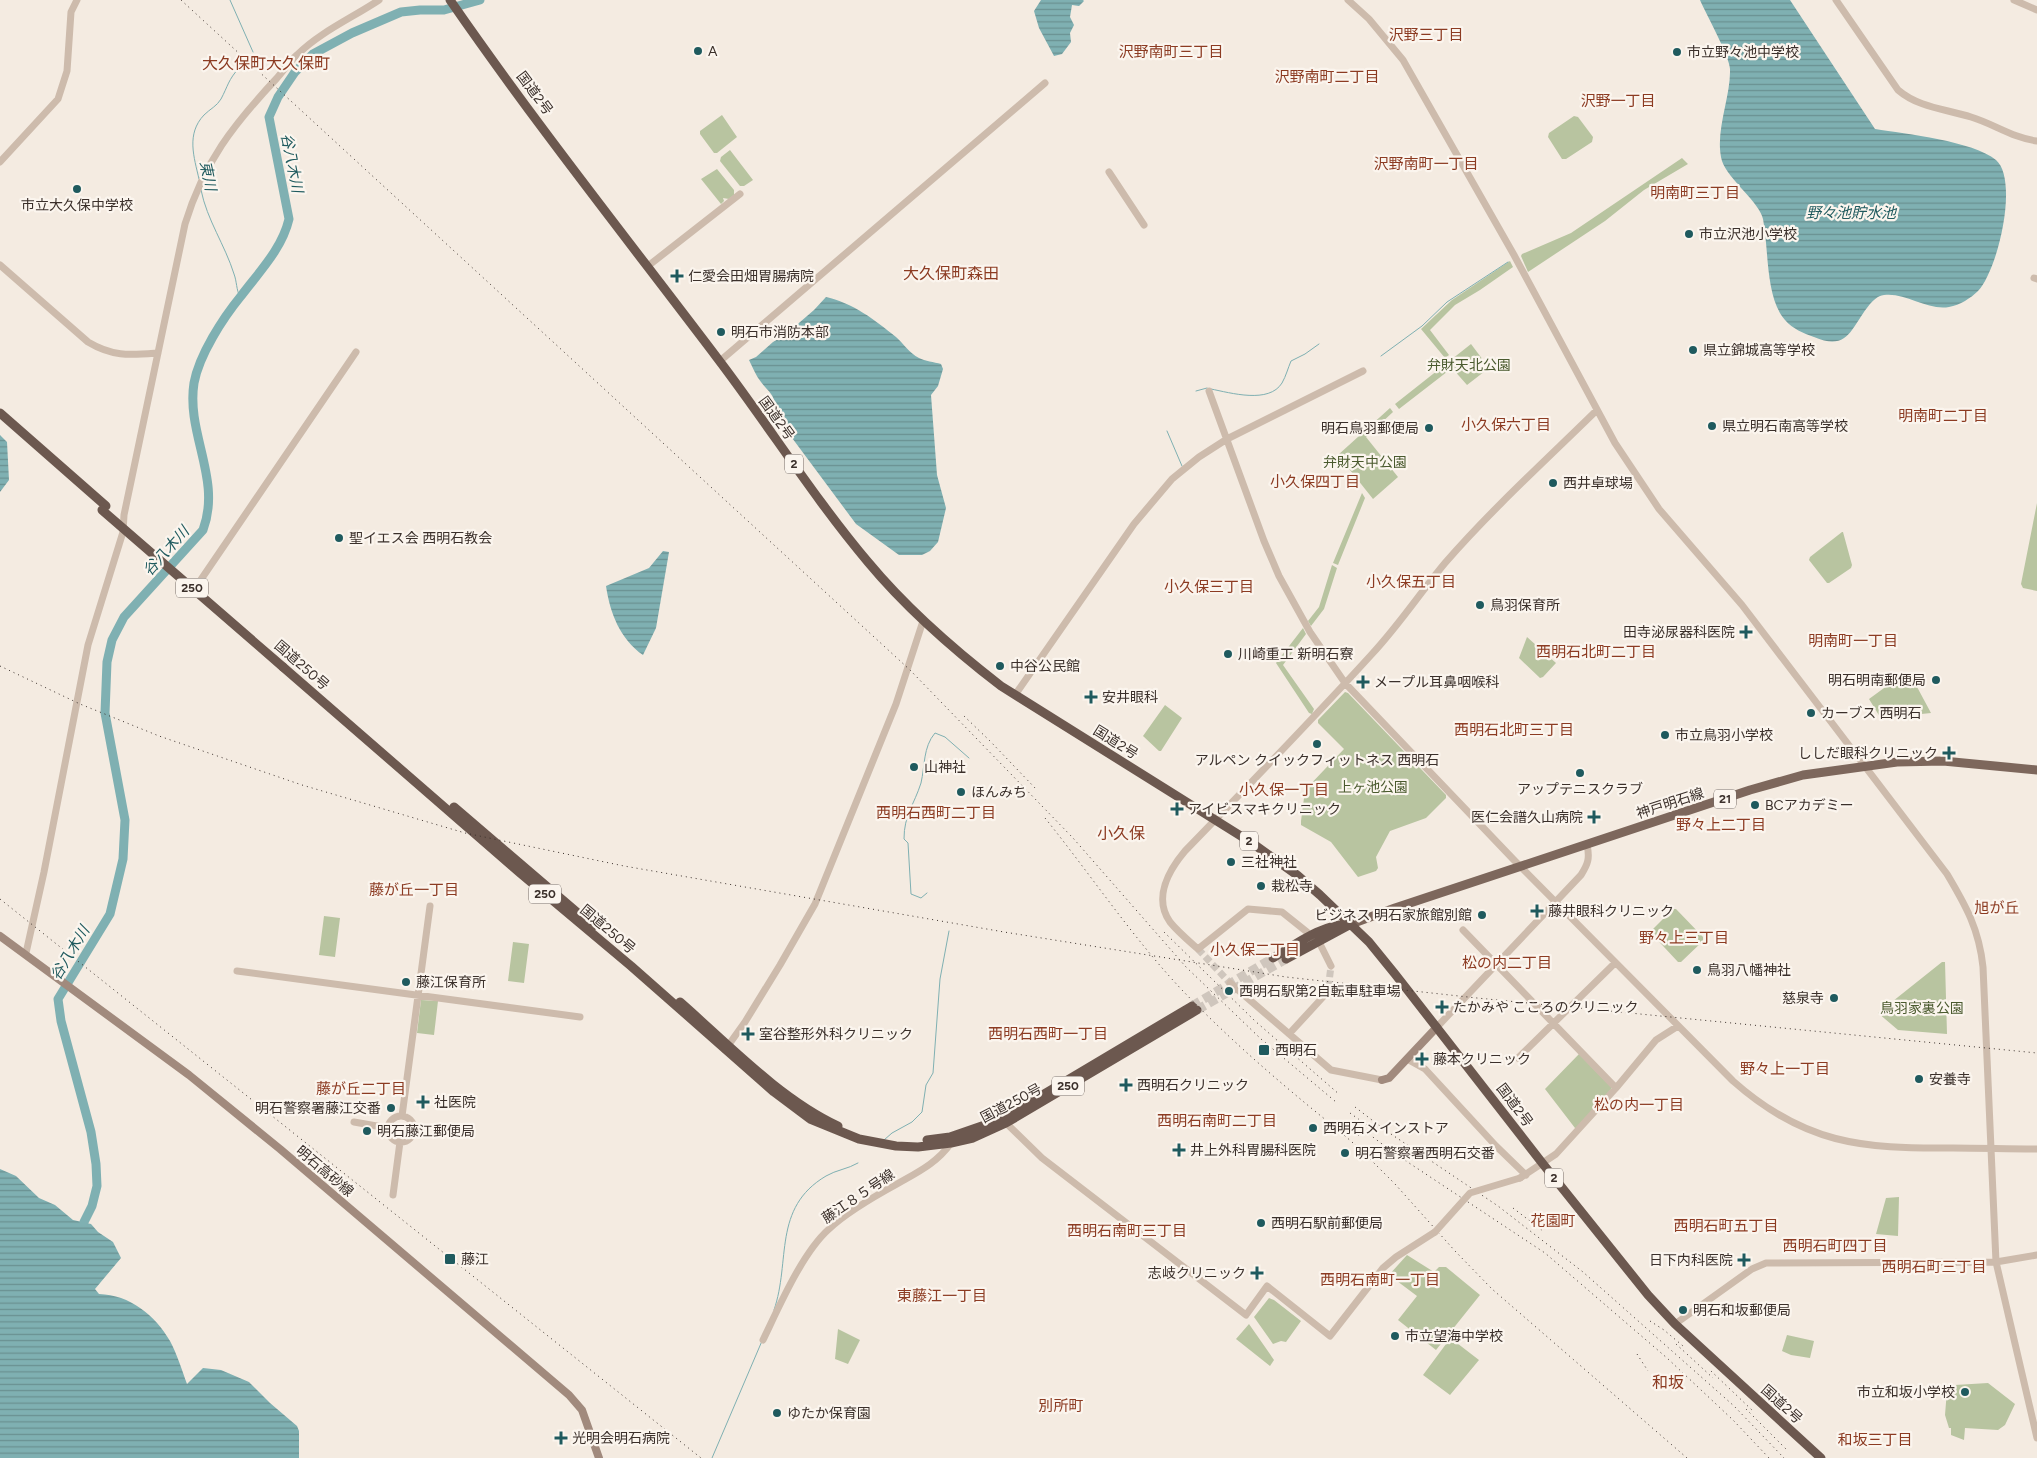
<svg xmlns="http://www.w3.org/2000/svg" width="2037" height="1458" viewBox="0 0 2037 1458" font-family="Figtree,'Noto Sans JP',sans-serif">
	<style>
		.green { fill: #b8c4a0 }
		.water { fill: url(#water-rules) }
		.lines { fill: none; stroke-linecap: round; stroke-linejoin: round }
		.stream { stroke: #7fb0b2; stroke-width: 1 }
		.river { stroke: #7fb0b2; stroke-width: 9 }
		.tertiary-tunnel { stroke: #cfc6bd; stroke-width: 7; stroke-dasharray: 7 3.5; stroke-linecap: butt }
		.trunk-tunnel { stroke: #cfc6bd; stroke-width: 9; stroke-dasharray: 9 4.5; stroke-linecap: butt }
		.tertiary { stroke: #cdbbac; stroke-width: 7 }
		.secondary { stroke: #a18a7d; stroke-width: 8 }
		.primary { stroke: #7d675c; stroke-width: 9 }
		.trunk { stroke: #6c584f; stroke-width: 9 }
		.rail { stroke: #3b302b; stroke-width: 1; stroke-dasharray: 1 4; stroke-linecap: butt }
		.tertiary-bridge { stroke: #cdbbac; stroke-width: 7 }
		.trunk-bridge { stroke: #6c584f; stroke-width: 9 }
		.poi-dot { fill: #1f5a5e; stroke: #fbf5ee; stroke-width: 2 }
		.labels { text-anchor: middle; stroke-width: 4.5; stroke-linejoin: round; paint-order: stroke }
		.shield { fill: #fbf5ee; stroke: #756b66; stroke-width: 1 }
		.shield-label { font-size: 12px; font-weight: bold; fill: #3b302b }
		.poi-label { font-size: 14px; fill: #3b302b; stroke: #fbf5ee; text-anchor: start }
		.street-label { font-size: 14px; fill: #3b302b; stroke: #fbf5ee }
		.park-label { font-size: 14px; fill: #4a5a2e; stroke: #fbf5ee }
		.neighbourhood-label { font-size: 15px; fill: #8c3b22; stroke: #fbf5ee }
		.water-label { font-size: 15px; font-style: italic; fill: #1f5a5e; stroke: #fbf5ee }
		.quarter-label { font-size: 16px; fill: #8c3b22; stroke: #fbf5ee }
	</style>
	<defs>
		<pattern id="water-rules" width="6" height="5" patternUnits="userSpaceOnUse" patternTransform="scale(1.25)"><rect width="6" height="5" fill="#7fb0b2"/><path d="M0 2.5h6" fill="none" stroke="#699091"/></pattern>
	</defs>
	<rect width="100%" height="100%" fill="#f4ebe1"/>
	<path class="green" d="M722 115 737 137 717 153H714L700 134V131Z
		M1574 116 1578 117 1593 137 1592 142 1566 159H1562L1548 137 1549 133Z
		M730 150 753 180 744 186H740L720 161 721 157Z
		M1682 158 1688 164 1644 190 1605 221 1528 272 1521 256 1522 254 1571 233Z
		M717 169 734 190V195L729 199 723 198 724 201 721 204 701 179Z
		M1510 261 1513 267 1480 290 1455 305 1430 330 1449 355 1445 358 1421 329 1452 300Z
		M1471 344 1489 368 1467 385 1452 368 1399 409 1395 404Z
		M1390 408 1393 412 1366 437 1398 477 1373 499 1338 455Z
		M1362 493 1365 498 1338 565 1333 563Z
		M2037 503V591L2023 588 2021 584Z
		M1842 532H1843L1852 565 1851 568 1829 583H1827L1809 560 1810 557Z
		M1332 565 1337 568 1324 609 1311 626 1308 621 1319 607Z
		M1303 628 1306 634 1283 665 1314 709 1312 714 1309 713 1276 663Z
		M1527 637 1556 663 1543 677 1540 678 1519 658Z
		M1906 672H1909L1931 713 1883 718 1880 717 1869 699Z
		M1345 692 1348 693 1446 795V798L1426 818 1390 831 1376 857 1378 868 1376 871 1358 877 1331 842 1301 825V821L1305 790 1344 749 1318 723V720Z
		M1165 705 1182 718 1161 751H1159L1143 736Z
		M1673 909H1676L1703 937V941L1681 962H1678L1650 932Z
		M324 916 340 918 335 957 319 955Z
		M513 942 529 944 524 983 508 981Z
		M1942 962H1945L1947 1034 1898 1030 1878 1013Z
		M421 1000 438 1001 434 1035 417 1033Z
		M1579 1054 1612 1088 1578 1128H1575L1545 1089Z
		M1899 1197 1898 1236 1876 1234 1886 1198Z
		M1407 1255 1434 1272 1439 1267H1446L1480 1295 1436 1350 1398 1320 1417 1296 1389 1275Z
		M1269 1298 1274 1300 1301 1321 1286 1342 1281 1341 1273 1344 1254 1317Z
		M1249 1324 1274 1360 1270 1366 1236 1339Z
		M838 1329 860 1340 848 1364 835 1359Z
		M1787 1335 1814 1341 1810 1358 1791 1355 1782 1351Z
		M1449 1340H1453L1479 1360 1450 1395 1423 1375Z
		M1988 1383 2015 1404 2005 1425 1998 1430 1965 1428 1964 1440 1951 1435V1428H1949L1945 1415 1947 1390 1955 1385Z"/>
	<path class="water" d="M1041 0H1083L1084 1 1079 6 1072 5 1070 17 1074 25 1070 33 1071 42 1062 54 1054 56 1039 28 1034 11Z
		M1700 0H1790L1875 129C1906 134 1973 141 1996 160 2019 180 1998 270 1978 291 1971 298 1960 305 1949 307 1928 311 1905 292 1884 295 1877 296 1874 300 1870 304 1851 327 1849 352 1814 337 1803 333 1793 329 1785 320 1765 297 1769 249 1763 219 1760 203 1728 179 1722 161 1714 133 1731 97 1730 69 1730 57 1706 14 1700 0Z
		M826 297C853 303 875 320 896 337 904 344 909 353 919 358 925 361 934 362 941 364L943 369 938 386 931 395 937 475 946 508 938 542 930 551 922 555H899L856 524 775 415C775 394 773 397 761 382 756 376 753 368 749 360L756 357 773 342 785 335 814 310Z
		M0 435 7 442 9 480 0 492Z
		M663 551 669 552 656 628 643 655C620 639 610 613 606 586L649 568Z
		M0 1169 16 1176 39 1198 55 1205 73 1220 91 1224 98 1232 113 1242 121 1258 95 1289 99 1294C130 1295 155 1315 170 1341 177 1354 182 1370 187 1384L203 1368 221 1370 249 1382 270 1403 297 1426 299 1431V1458H0Z"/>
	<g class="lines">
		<path class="stream" d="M230 0 253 52
			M199 179C194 157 186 134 204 115 210 109 217 106 221 99 228 86 228 80 239 68
			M201 190C207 220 225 245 234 274 237 282 236 289 240 297
			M1381 356 1422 326 1447 302 1508 262
			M1211 389C1231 393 1269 404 1282 383 1286 376 1288 368 1291 361L1305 354 1319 344
			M1196 391 1207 388
			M1167 431 1182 466
			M927 893 921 898 911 894 908 843 904 839C904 815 914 805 921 783 925 766 923 747 935 733L945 737 969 758
			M884 1140 892 1133 912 1122 922 1112 926 1085 933 1073 940 979 949 931
			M774 1310C791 1261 772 1208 826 1176 836 1170 848 1169 858 1163
			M712 1458 762 1341"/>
		<path class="river" d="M84 1222 92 1206 97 1186 96 1164 91 1132 61 1021 58 999 110 914 123 859 125 820 105 713 107 662 112 640 124 617 203 530C222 479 186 434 194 383 199 355 223 318 241 296 259 272 282 249 289 219L269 117 278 97 295 72 313 54 352 33 401 12 420 10H444L480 0"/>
		<path class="tertiary-tunnel" d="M1198 949 1230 983
			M1327 998 1331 966"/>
		<path class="trunk-tunnel" d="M1192 1006 1273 958
			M1197 1010 1286 959"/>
		<path class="tertiary" d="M1348 0 1369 19 1403 60 1514 255 1615 443 1659 509 1742 605 1947 874C1966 906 1979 929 1983 967L1996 1262 2037 1438
			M1836 0 1898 90C1919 108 1946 109 1971 117 1994 124 2013 138 2037 141
			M2014 0 2037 10
			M0 162 58 99 67 71 71 12 77 0
			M1109 172 1144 225
			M0 265 88 342C113 357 130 355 158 353
			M648 266 740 194
			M2034 278 2037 279
			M720 361 1045 83
			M1209 391 1264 541 1279 576 1310 632 1345 683 1513 859 1733 1081C1804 1144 1862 1149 1953 1148 1981 1148 2009 1149 2037 1149
			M200 581 356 352
			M1015 695 1134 524 1172 479 1199 457 1227 439 1363 371
			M1463 930 1616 1088
			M1310 936 1307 932 1282 912 1248 909 1198 949C1189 941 1178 932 1170 922 1153 898 1169 870 1185 851 1248 786 1311 721 1372 654 1399 625 1420 593 1445 563 1492 509 1546 460 1597 410
			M1319 942 1331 966
			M26 953 44 872 88 645 123 532 124 515 185 224C204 162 233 125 277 78 284 70 289 62 297 55 320 32 352 18 379 0
			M237 971 580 1017
			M1230 983 1331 1070 1382 1080
			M1437 1027 1581 875C1588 864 1590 858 1587 845
			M1289 1034 1323 997
			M725 1050 745 1022 780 965 815 904 896 704 923 621
			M1518 1058 1615 963
			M1407 1059 1425 1069 1496 1146 1526 1175
			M388 1129a13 13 0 1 1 26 0a13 13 0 1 1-26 0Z
			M402 1116 430 906
			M1003 1120 1042 1158 1246 1315 1267 1286 1330 1336 1383 1268 1396 1257 1435 1232
			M354 1122 388 1128
			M1520 1178 1556 1154 1616 1088 1656 1040 1678 1026
			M393 1195 400 1142
			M1675 1324 1752 1269 1766 1263 1996 1262 2037 1255
			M763 1340C779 1307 802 1253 829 1229 847 1212 875 1196 897 1184 918 1172 937 1163 951 1143L950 1140"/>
		<path class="secondary" d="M0 936 189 1075 280 1149 569 1395 582 1410 599 1458
			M1382 1080 1389 1078 1437 1027"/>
		<path class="primary" d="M1351 924 1395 908 1750 790 1803 775 1897 762 1943 761 2037 770"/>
		<path class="trunk" d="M450 0C535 123 628 240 718 359 769 426 814 498 868 562 907 609 953 649 1001 686L1252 843 1297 875 1320 895 1369 942 1395 974 1543 1164 1648 1295 1675 1324 1821 1458
			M0 413 106 506
			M283 667 519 872 631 966 774 1092 810 1119 859 1139 896 1146 918 1147 951 1143 973 1138 1006 1123 1197 1010
			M454 807 593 926
			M1273 958C1296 944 1324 923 1351 924
			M1286 959 1351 924
			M680 1002C728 1044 780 1099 838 1126
			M927 1140 950 1137 1002 1119 1192 1006"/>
		<path class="rail" d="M181 0 910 670 1073 838 1186 967 1261 1039 1336 1102
			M0 666 80 704 159 736 302 785 465 833 624 866 1004 932 1286 977 1477 998 2037 1053
			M964 716 990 741 1036 789
			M1045 818C1091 875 1132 937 1182 990 1229 1039 1280 1083 1332 1125
			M0 899 701 1458
			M1164 932 1255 1021 1340 1095
			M1355 1107 1385 1130 1498 1206 1583 1272 1734 1406 1784 1458
			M1350 1113 1368 1126
			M1342 1123 1361 1137
			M1357 1125 1394 1153 1545 1253 1667 1358 1733 1420 1769 1458
			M1337 1129 1360 1149 1395 1184 1455 1251 1492 1289 1687 1458
			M1513 1208 1543 1231
			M1650 1321 1664 1330 1683 1346
			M1676 1344 1713 1378
			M1637 1354 1648 1371
			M1711 1371 1753 1411
			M1746 1409 1786 1449"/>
		<path class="tertiary-bridge" d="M1435 1232 1470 1193 1520 1178"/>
		<path class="trunk-bridge" d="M102 510 283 667"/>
	</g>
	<g class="poi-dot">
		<circle cx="698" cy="51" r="5"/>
		<circle cx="1677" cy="52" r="5"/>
		<circle cx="77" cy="189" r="5"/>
		<circle cx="1689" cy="234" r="5"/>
		<path d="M674.5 268.5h5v5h5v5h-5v5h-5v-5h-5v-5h5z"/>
		<circle cx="721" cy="332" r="5"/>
		<circle cx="1693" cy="350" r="5"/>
		<circle cx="1712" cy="426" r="5"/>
		<circle cx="1429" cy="428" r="5"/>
		<circle cx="1553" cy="483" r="5"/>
		<circle cx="339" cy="538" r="5"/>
		<circle cx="1480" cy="605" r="5"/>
		<path d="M1743.5 624.5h5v5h5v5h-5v5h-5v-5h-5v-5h5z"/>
		<circle cx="1228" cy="654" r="5"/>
		<circle cx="1000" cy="666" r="5"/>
		<circle cx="1936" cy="680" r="5"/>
		<path d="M1360.5 674.5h5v5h5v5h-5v5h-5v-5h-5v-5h5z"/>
		<path d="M1088.5 689.5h5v5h5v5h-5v5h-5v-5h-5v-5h5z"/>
		<circle cx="1811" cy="713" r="5"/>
		<circle cx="1665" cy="735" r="5"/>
		<circle cx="1317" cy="744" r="5"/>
		<path d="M1946.5 745.5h5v5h5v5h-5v5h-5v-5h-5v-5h5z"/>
		<circle cx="914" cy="767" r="5"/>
		<circle cx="1580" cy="773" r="5"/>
		<circle cx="961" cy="792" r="5"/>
		<circle cx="1755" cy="805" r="5"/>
		<path d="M1174.5 801.5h5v5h5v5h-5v5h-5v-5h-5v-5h5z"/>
		<path d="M1591.5 809.5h5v5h5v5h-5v5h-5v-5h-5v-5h5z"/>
		<circle cx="1231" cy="862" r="5"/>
		<circle cx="1261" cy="886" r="5"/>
		<path d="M1534.5 903.5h5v5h5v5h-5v5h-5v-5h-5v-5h5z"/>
		<circle cx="1482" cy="915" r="5"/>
		<circle cx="1697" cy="970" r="5"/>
		<circle cx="406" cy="982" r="5"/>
		<circle cx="1229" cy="991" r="5"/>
		<circle cx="1834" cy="998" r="5"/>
		<path d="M1439.5 999.5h5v5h5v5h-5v5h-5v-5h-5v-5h5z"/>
		<path d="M745.5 1026.5h5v5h5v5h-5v5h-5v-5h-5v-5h5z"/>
		<rect x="1258" y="1044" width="12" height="12" rx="2.5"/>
		<path d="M1419.5 1051.5h5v5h5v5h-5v5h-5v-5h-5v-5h5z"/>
		<circle cx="1919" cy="1079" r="5"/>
		<path d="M1123.5 1077.5h5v5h5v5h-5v5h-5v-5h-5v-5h5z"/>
		<path d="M420.5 1094.5h5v5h5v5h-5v5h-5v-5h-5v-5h5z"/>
		<circle cx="391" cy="1108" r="5"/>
		<circle cx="1313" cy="1128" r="5"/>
		<circle cx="367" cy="1131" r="5"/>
		<path d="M1176.5 1142.5h5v5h5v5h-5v5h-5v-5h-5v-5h5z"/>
		<circle cx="1345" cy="1153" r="5"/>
		<circle cx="1261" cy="1223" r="5"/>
		<rect x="444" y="1253" width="12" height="12" rx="2.5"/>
		<path d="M1741.5 1252.5h5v5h5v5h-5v5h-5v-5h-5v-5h5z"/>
		<path d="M1254.5 1265.5h5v5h5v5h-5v5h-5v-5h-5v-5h5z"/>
		<circle cx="1683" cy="1310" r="5"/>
		<circle cx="1395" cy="1336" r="5"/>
		<circle cx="1965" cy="1392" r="5"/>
		<circle cx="777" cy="1413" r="5"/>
		<path d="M558.5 1430.5h5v5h5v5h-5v5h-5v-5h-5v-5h5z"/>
	</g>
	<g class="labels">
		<g class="shield">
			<rect x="785" y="454.5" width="18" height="19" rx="4"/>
			<rect x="176" y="578.5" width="32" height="19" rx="4"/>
			<rect x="1714" y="789.5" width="22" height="19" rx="4"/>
			<rect x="1240" y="831.5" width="18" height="19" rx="4"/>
			<rect x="529" y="884.5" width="32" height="19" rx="4"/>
			<rect x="1052" y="1076.5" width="32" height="19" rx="4"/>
			<rect x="1545" y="1168.5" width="18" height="19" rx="4"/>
		</g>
		<g class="shield-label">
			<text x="794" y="468">2</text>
			<text x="192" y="592">250</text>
			<text x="1725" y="803">21</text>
			<text x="1249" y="845">2</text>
			<text x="545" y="898">250</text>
			<text x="1068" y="1090">250</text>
			<text x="1554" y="1182">2</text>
		</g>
		<g class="poi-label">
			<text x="708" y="56">A</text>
			<text x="1687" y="57">市立野々池中学校</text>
			<text x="77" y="210" text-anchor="middle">市立大久保中学校</text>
			<text x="1699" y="239">市立沢池小学校</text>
			<text x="688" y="281">仁愛会田畑胃腸病院</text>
			<text x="731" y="337">明石市消防本部</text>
			<text x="1703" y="355">県立錦城高等学校</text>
			<text x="1722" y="431">県立明石南高等学校</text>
			<text x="1419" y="433" text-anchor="end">明石鳥羽郵便局</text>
			<text x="1563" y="488">西井卓球場</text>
			<text x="349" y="543">聖イエス会 西明石教会</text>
			<text x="1490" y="610">鳥羽保育所</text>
			<text x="1735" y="637" text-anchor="end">田寺泌尿器科医院</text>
			<text x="1238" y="659">川崎重工 新明石寮</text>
			<text x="1010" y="671">中谷公民館</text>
			<text x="1926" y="685" text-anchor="end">明石明南郵便局</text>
			<text x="1374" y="687">メープル耳鼻咽喉科</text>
			<text x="1102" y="702">安井眼科</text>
			<text x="1821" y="718">カーブス 西明石</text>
			<text x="1675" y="740">市立鳥羽小学校</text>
			<text x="1938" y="758" text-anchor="end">ししだ眼科クリニック</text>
			<text x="1317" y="765" text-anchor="middle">アルペン クイックフィットネス 西明石</text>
			<text x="924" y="772">山神社</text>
			<text x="1580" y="794" text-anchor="middle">アップテニスクラブ</text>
			<text x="971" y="797">ほんみち</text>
			<text x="1765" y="810">BCアカデミー</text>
			<text x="1188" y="814">アイビスマキクリニック</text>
			<text x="1583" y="822" text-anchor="end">医仁会譜久山病院</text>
			<text x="1241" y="867">三社神社</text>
			<text x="1271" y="891">栽松寺</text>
			<text x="1548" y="916">藤井眼科クリニック</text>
			<text x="1472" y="920" text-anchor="end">ビジネス 明石家旅館別館</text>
			<text x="1707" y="975">鳥羽八幡神社</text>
			<text x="416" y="987">藤江保育所</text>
			<text x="1239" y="996">西明石駅第2自転車駐車場</text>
			<text x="1824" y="1003" text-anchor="end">慈泉寺</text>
			<text x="1453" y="1012">たかみや こころのクリニック</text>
			<text x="759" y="1039">室谷整形外科クリニック</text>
			<text x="1275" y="1055">西明石</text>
			<text x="1433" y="1064">藤本クリニック</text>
			<text x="1929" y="1084">安養寺</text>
			<text x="1137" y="1090">西明石クリニック</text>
			<text x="434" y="1107">社医院</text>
			<text x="381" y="1113" text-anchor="end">明石警察署藤江交番</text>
			<text x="1323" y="1133">西明石メインストア</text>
			<text x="377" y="1136">明石藤江郵便局</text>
			<text x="1190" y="1155">井上外科胃腸科医院</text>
			<text x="1355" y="1158">明石警察署西明石交番</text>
			<text x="1271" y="1228">西明石駅前郵便局</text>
			<text x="461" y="1264">藤江</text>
			<text x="1733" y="1265" text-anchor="end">日下内科医院</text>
			<text x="1246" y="1278" text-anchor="end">志岐クリニック</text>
			<text x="1693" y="1315">明石和坂郵便局</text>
			<text x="1405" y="1341">市立望海中学校</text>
			<text x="1955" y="1397" text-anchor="end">市立和坂小学校</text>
			<text x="787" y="1418">ゆたか保育園</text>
			<text x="572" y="1443">光明会明石病院</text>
		</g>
		<g class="street-label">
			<text transform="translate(535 93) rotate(53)" y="5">国道2号</text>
			<text transform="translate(777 418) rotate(54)" y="5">国道2号</text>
			<text transform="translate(302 665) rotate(41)" y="5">国道250号</text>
			<text transform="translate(1116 742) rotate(32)" y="5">国道2号</text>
			<text transform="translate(1670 803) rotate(-18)" y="5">神戸明石線</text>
			<text transform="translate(608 929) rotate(40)" y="5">国道250号</text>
			<text transform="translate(1011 1103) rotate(-28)" y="5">国道250号</text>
			<text transform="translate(1515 1105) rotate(53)" y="5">国道2号</text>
			<text transform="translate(325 1171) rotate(40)" y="5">明石高砂線</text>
			<text transform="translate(858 1196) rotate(-34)" y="5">藤江８５号線</text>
			<text transform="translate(1782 1404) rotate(42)" y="5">国道2号</text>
		</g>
		<g class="park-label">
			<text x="1469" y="370">弁財天北公園</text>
			<text x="1365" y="467">弁財天中公園</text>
			<text x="1373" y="792">上ヶ池公園</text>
			<text x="1922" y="1013">鳥羽家裏公園</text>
		</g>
		<g class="neighbourhood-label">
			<text x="1426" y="40">沢野三丁目</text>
			<text x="1171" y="57">沢野南町三丁目</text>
			<text x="1327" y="82">沢野南町二丁目</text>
			<text x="1618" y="106">沢野一丁目</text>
			<text x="1426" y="169">沢野南町一丁目</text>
			<text x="1695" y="198">明南町三丁目</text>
			<text x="1943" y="421">明南町二丁目</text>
			<text x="1506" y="430">小久保六丁目</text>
			<text x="1315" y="487">小久保四丁目</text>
			<text x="1411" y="587">小久保五丁目</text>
			<text x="1209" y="592">小久保三丁目</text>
			<text x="1853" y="646">明南町一丁目</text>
			<text x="1596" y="657">西明石北町二丁目</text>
			<text x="1514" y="735">西明石北町三丁目</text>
			<text x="1284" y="795">小久保一丁目</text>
			<text x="936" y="818">西明石西町二丁目</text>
			<text x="1721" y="830">野々上二丁目</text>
			<text x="414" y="895">藤が丘一丁目</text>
			<text x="1997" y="913">旭が丘</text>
			<text x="1684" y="943">野々上三丁目</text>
			<text x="1255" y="955">小久保二丁目</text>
			<text x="1507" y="968">松の内二丁目</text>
			<text x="1048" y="1039">西明石西町一丁目</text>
			<text x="1785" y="1074">野々上一丁目</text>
			<text x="361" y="1094">藤が丘二丁目</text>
			<text x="1639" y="1110">松の内一丁目</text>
			<text x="1217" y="1126">西明石南町二丁目</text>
			<text x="1553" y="1226">花園町</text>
			<text x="1726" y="1231">西明石町五丁目</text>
			<text x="1127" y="1236">西明石南町三丁目</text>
			<text x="1835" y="1251">西明石町四丁目</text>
			<text x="1934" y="1272">西明石町三丁目</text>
			<text x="1380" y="1285">西明石南町一丁目</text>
			<text x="942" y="1301">東藤江一丁目</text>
			<text x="1061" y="1411">別所町</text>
			<text x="1875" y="1445">和坂三丁目</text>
		</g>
		<g class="water-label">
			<text transform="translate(292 163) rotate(79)" y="5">谷八木川</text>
			<text transform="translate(208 176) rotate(78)" y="5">東川</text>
			<text x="1851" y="218">野々池貯水池</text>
			<text transform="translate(166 551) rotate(-48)" y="5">谷八木川</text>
			<text transform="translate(70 953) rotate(-59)" y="5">谷八木川</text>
		</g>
		<g class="quarter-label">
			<text x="266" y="69">大久保町大久保町</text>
			<text x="951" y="279">大久保町森田</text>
			<text x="1121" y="839">小久保</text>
			<text x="1668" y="1388">和坂</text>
		</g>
	</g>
</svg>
